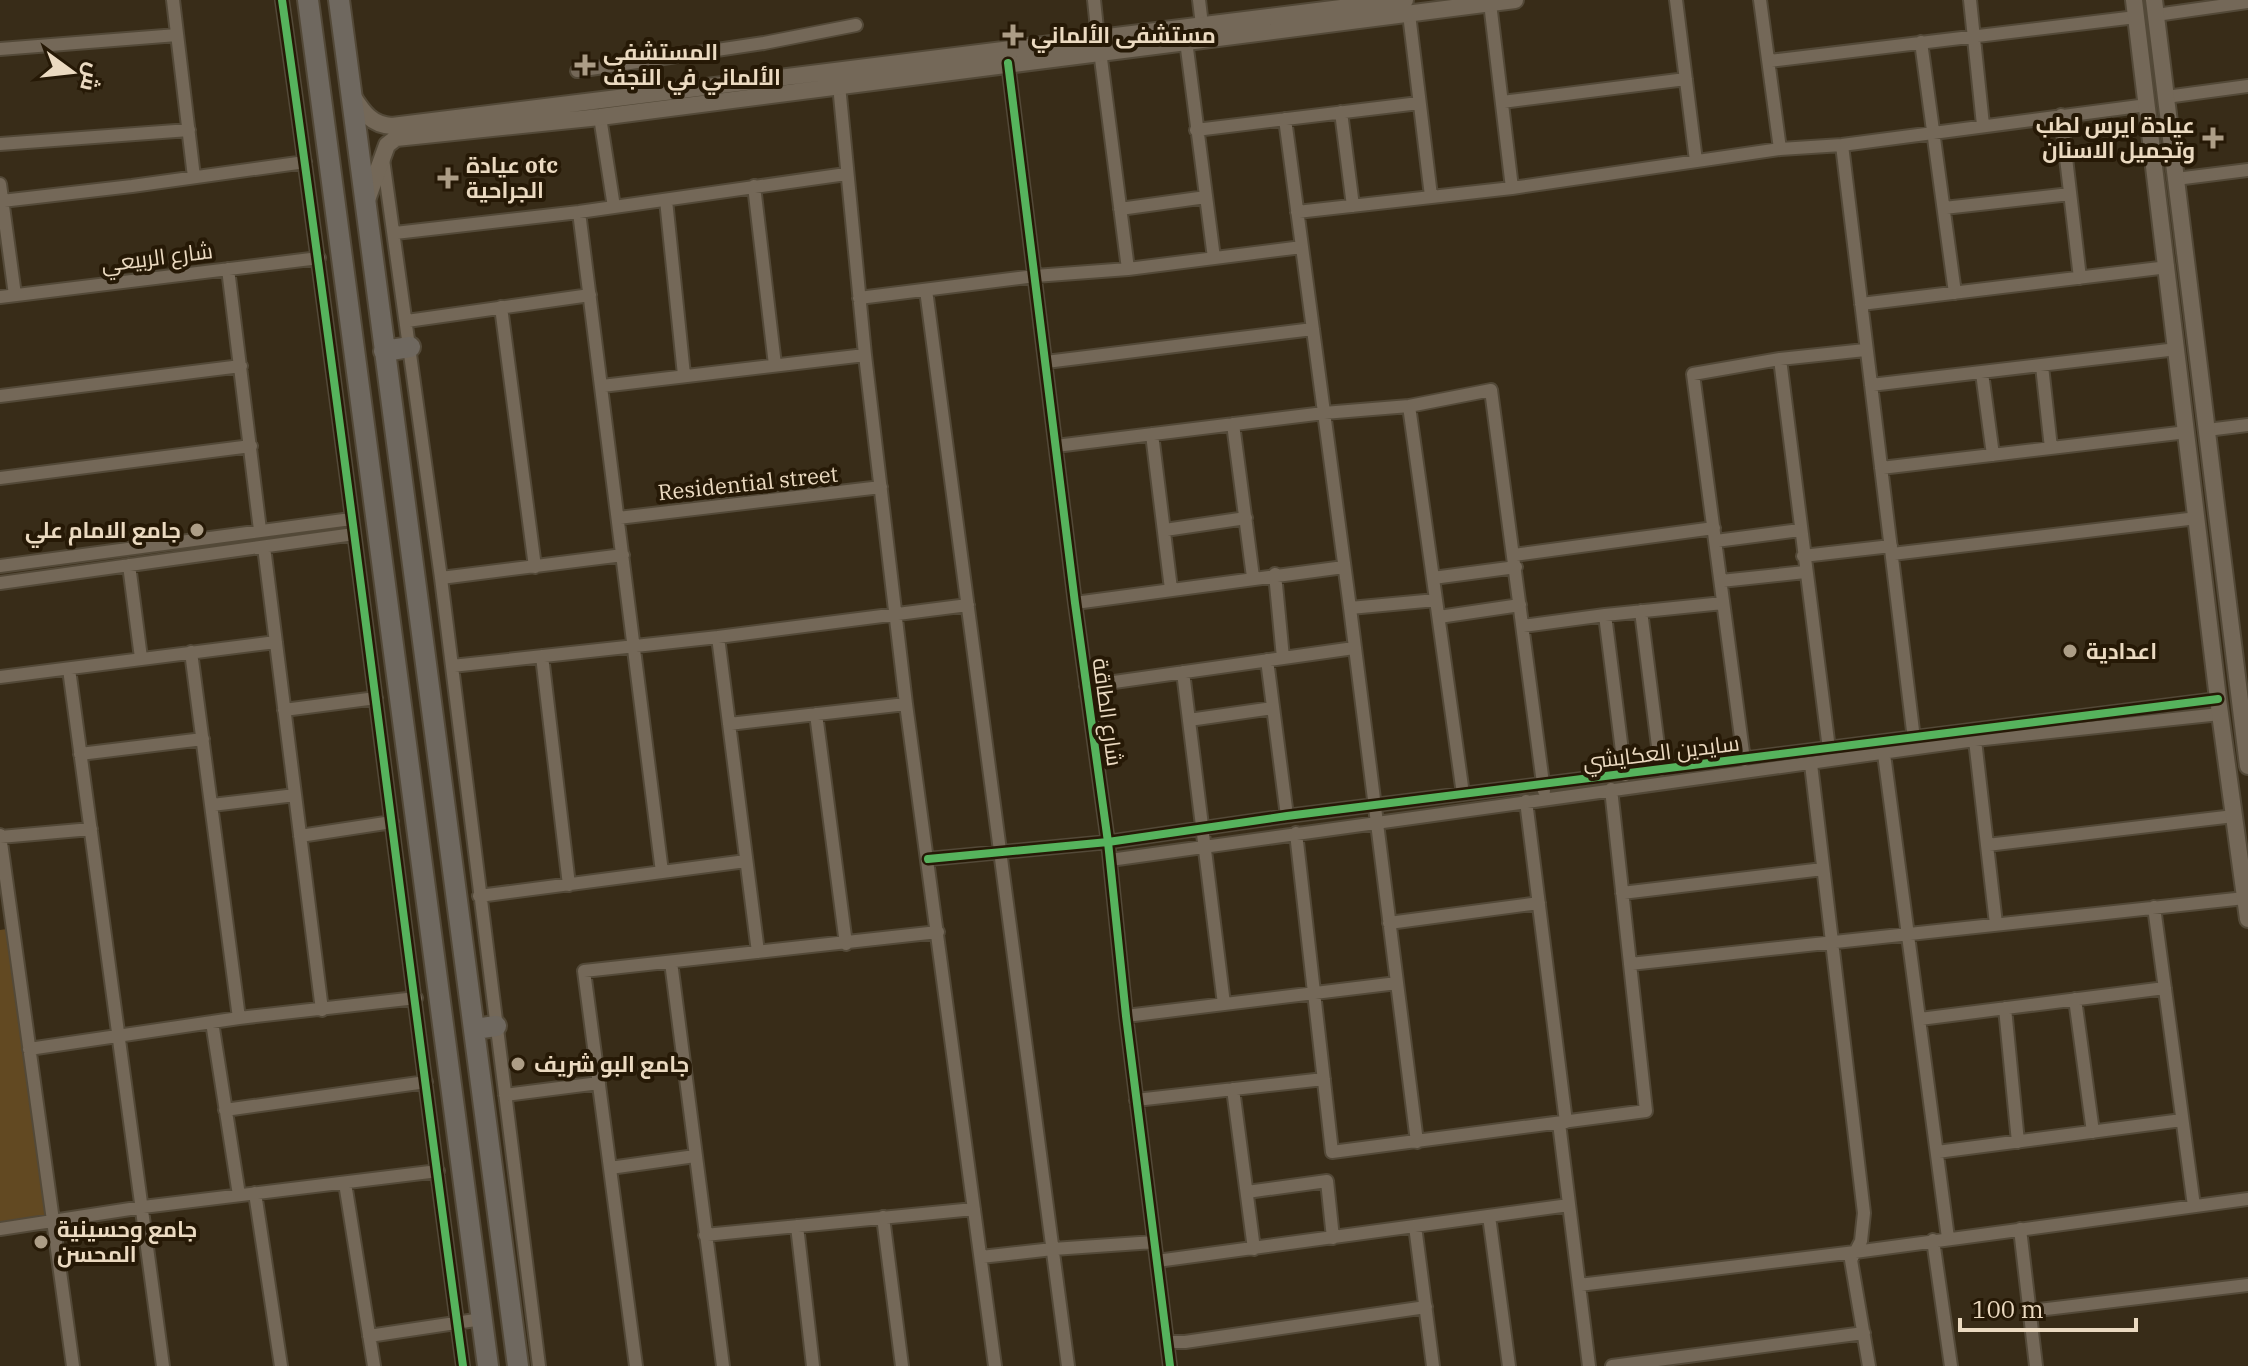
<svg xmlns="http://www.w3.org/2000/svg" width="2248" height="1366" viewBox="0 0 2248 1366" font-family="'IBM Plex Serif',Cairo,serif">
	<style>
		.green { fill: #624922 }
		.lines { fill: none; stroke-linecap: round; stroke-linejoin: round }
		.minor-casing { stroke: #534938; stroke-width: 16 }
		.tertiary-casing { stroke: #534938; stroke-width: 20 }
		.primary-casing { stroke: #534938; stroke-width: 24 }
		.minor { stroke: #746858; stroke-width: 12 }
		.tertiary { stroke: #746858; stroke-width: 16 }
		.primary { stroke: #6f685f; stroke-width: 20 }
		.cycleway-casing { stroke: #261906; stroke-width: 13 }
		.cycleway { stroke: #56b35d; stroke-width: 8 }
		.poi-dot { fill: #ac9d86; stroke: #261906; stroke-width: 3 }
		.labels { text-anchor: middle; stroke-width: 8; stroke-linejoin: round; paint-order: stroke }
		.poi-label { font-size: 22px; font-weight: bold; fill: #ebdac1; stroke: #261906; text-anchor: start }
		.street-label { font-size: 22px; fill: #ebdac1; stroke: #261906 }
	</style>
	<rect width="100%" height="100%" fill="#382c18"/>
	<path class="green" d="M13 928 52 1220 0 1229V930Z"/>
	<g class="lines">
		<g class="minor-casing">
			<path id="minor" d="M173 0 194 177
				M282 0C347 455 401 911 463 1366
				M1094 0 1098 38
				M1199 0 1202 25
				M1676 0 1696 161
				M1760 0 1780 149
				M1970 0 1983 125
				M1490 3 1512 188
				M1409 14 1431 196
				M2156 15 2248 2
				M1186 41 1214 258
				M1921 42 1955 293
				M0 49 177 35
				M1100 51 1128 269
				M1769 61 2136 17
				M1008 63 1075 603 1108 842 1126 1016 1170 1366
				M577 71 764 43 856 25
				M839 85 865 355 906 704 995 1366
				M2166 97 2248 86
				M1502 102 1686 79
				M1341 112 1353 206
				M2061 115 2080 278
				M600 117 614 207
				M1285 119 1350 608 1417 1142
				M1196 130 1419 103
				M0 144 189 130
				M1842 145 1914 739
				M383 159 441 578 539 1366
				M2176 179 2248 170
				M0 184 15 295
				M754 186 775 365
				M666 200 684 375
				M2 201 132 186 305 162
				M1944 208 2070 194
				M1120 209 1206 197
				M579 212 662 872
				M1297 212 1512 188 1780 149 1842 145 2147 105
				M395 233 579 212 846 174
				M228 269 260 530
				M926 290 1068 1366
				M0 297 319 258
				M859 298 1035 276 1128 269 1302 247
				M1861 304 2168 267
				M501 307 535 567
				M407 321 590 295
				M1780 359 1830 757
				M1046 362 1313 329
				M2042 366 2051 448
				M1982 373 1993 455
				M1871 385 2177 349
				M602 386 865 355
				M0 396 241 366
				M1409 406 1463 794
				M1233 424 1253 577
				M2207 430 2248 425
				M1152 434 1171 589
				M1056 446 1324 413 1409 406 1491 390 1544 791
				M1881 468 2187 432
				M0 478 251 446
				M618 518 881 487
				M1165 530 1246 518
				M1716 541 1800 530
				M264 547 322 1010
				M1892 554 2197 518
				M1514 555 1714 528
				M1803 556 1891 546
				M129 565 141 658
				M0 566 351 519
				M1275 574 1283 658
				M441 578 623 555
				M1433 578 1516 567
				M1721 581 1805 572
				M0 583 354 534
				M1075 603 1344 567
				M1350 608 1436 600
				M1641 611 1661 770
				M1605 615 1625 775
				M1439 617 1520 605
				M1523 626 1605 615 1723 603
				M718 637 758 952
				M191 652 239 1018
				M542 656 569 885
				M1267 660 1287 816
				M452 666 718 637 968 605
				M69 669 163 1366
				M1183 672 1224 1004
				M0 677 276 642
				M1086 686 1354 648
				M284 710 376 698
				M816 714 846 944
				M1189 720 1273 708
				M729 724 906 704
				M1975 740 1996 924
				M80 754 203 739
				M1884 754 1948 1238
				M1744 760 1693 374 1780 359 1865 350
				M1811 764 1864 1213 1861 1241 1851 1260 1869 1366
				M1526 801 1566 1122
				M212 805 295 795
				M1296 833 1332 1152 1646 1111 1611 789
				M0 835 73 1366
				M300 836 392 822
				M0 837 91 829
				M1987 845 2234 816
				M928 859 1108 842 1287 816 2218 699
				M1110 860 1975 740 2220 714
				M1622 893 1823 869
				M479 896 746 861
				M2154 907 2194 1206
				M1389 923 1539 903
				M671 962 723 1366
				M1630 964 2245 898
				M2075 999 2093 1132
				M2005 1008 2018 1142
				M1126 1016 1397 983
				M1920 1019 2165 988
				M212 1022 239 1195
				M29 1049 239 1018 416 998
				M1233 1089 1254 1249
				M505 1095 599 1083
				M1136 1100 1324 1079
				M225 1110 426 1082
				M1559 1123 1589 1366
				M1937 1152 2182 1120
				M610 1168 695 1156
				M345 1183 374 1366
				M1247 1192 1327 1181 1333 1238
				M255 1193 281 1366
				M1489 1216 1509 1366
				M883 1217 902 1366
				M797 1226 813 1366
				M1415 1226 1433 1366
				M0 1229 143 1207 438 1171
				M2020 1229 2036 1366
				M705 1235 974 1209
				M1933 1240 1951 1366
				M981 1257 1053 1249 1154 1242
				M1157 1261 1569 1205
				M1579 1285 1855 1252 2248 1199
				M2030 1311 2248 1285
				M369 1336 482 1319
				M1167 1342H1185L1426 1307
				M636 1366 584 971 938 932
				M1612 1366 1864 1333"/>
		</g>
		<g class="tertiary-casing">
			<path id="tertiary" d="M2134 0 2218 699 2248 919
				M2154 0 2248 766
				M352 95C363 112 371 125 392 126L1405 0
				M367 200 387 145 396 138 600 117 1515 0"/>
		</g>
		<g class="primary-casing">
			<path id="primary" d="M308 0 488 1366
				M339 0 518 1366
				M384 351 410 347
				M475 1029 496 1026"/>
		</g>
		<use href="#minor" class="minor"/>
		<use href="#tertiary" class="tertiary"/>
		<use href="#primary" class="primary"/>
		<g class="cycleway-casing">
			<path id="cycleway" d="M282 0C347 455 401 911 463 1366
				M1008 63 1075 603 1108 842 1126 1016 1170 1366
				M928 859 1108 842 1287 816 2218 699"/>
		</g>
		<use href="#cycleway" class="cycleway"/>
	</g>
	<g class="poi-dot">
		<path d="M1009 23h8v8h8v8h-8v8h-8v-8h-8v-8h8z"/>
		<path d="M581 53h8v8h8v8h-8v8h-8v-8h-8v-8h8z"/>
		<path d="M2209 126h8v8h8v8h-8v8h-8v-8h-8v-8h8z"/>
		<path d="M444 166h8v8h8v8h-8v8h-8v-8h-8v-8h8z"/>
		<circle cx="197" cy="530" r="8"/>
		<circle cx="2070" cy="651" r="8"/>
		<circle cx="518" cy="1064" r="8"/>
		<circle cx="41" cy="1242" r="8"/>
	</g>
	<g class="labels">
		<g class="poi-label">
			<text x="1031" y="43">مستشفى الألماني</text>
			<text x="603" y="60">المستشفى<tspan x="603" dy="25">الألماني في النجف</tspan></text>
			<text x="2195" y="133" text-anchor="end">عيادة ايرس لطب<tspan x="2195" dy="25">وتجميل الاسنان</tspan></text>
			<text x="466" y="173">عيادة otc<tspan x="466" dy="25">الجراحية</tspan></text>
			<text x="181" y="538" text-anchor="end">جامع الامام علي</text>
			<text x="2086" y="659">اعدادية</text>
			<text x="534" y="1072">جامع البو شريف</text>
			<text x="57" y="1237">جامع وحسينية<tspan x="57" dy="25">المحسن</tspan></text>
		</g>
		<g class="street-label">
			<text transform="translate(157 257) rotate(-7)" y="8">شارع الربيعي</text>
			<text transform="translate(748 483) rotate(-6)" y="8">Residential street</text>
			<text transform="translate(1108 712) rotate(82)" y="8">شارع الطاقة</text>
			<text transform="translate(1661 752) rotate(-7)" y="8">سايدين العكايشي</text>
		</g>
	</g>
	<g transform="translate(72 72) rotate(105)" stroke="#261906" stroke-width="6" paint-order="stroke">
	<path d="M0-6L14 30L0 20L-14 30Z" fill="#ebdac1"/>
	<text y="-12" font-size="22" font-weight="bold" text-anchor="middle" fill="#ebdac1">ش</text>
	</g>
	<path d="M1960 1318v12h176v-12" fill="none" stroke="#ebdac1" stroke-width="4"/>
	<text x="1972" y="1318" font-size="24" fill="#ebdac1" stroke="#261906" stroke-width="6" paint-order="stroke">100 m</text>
</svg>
